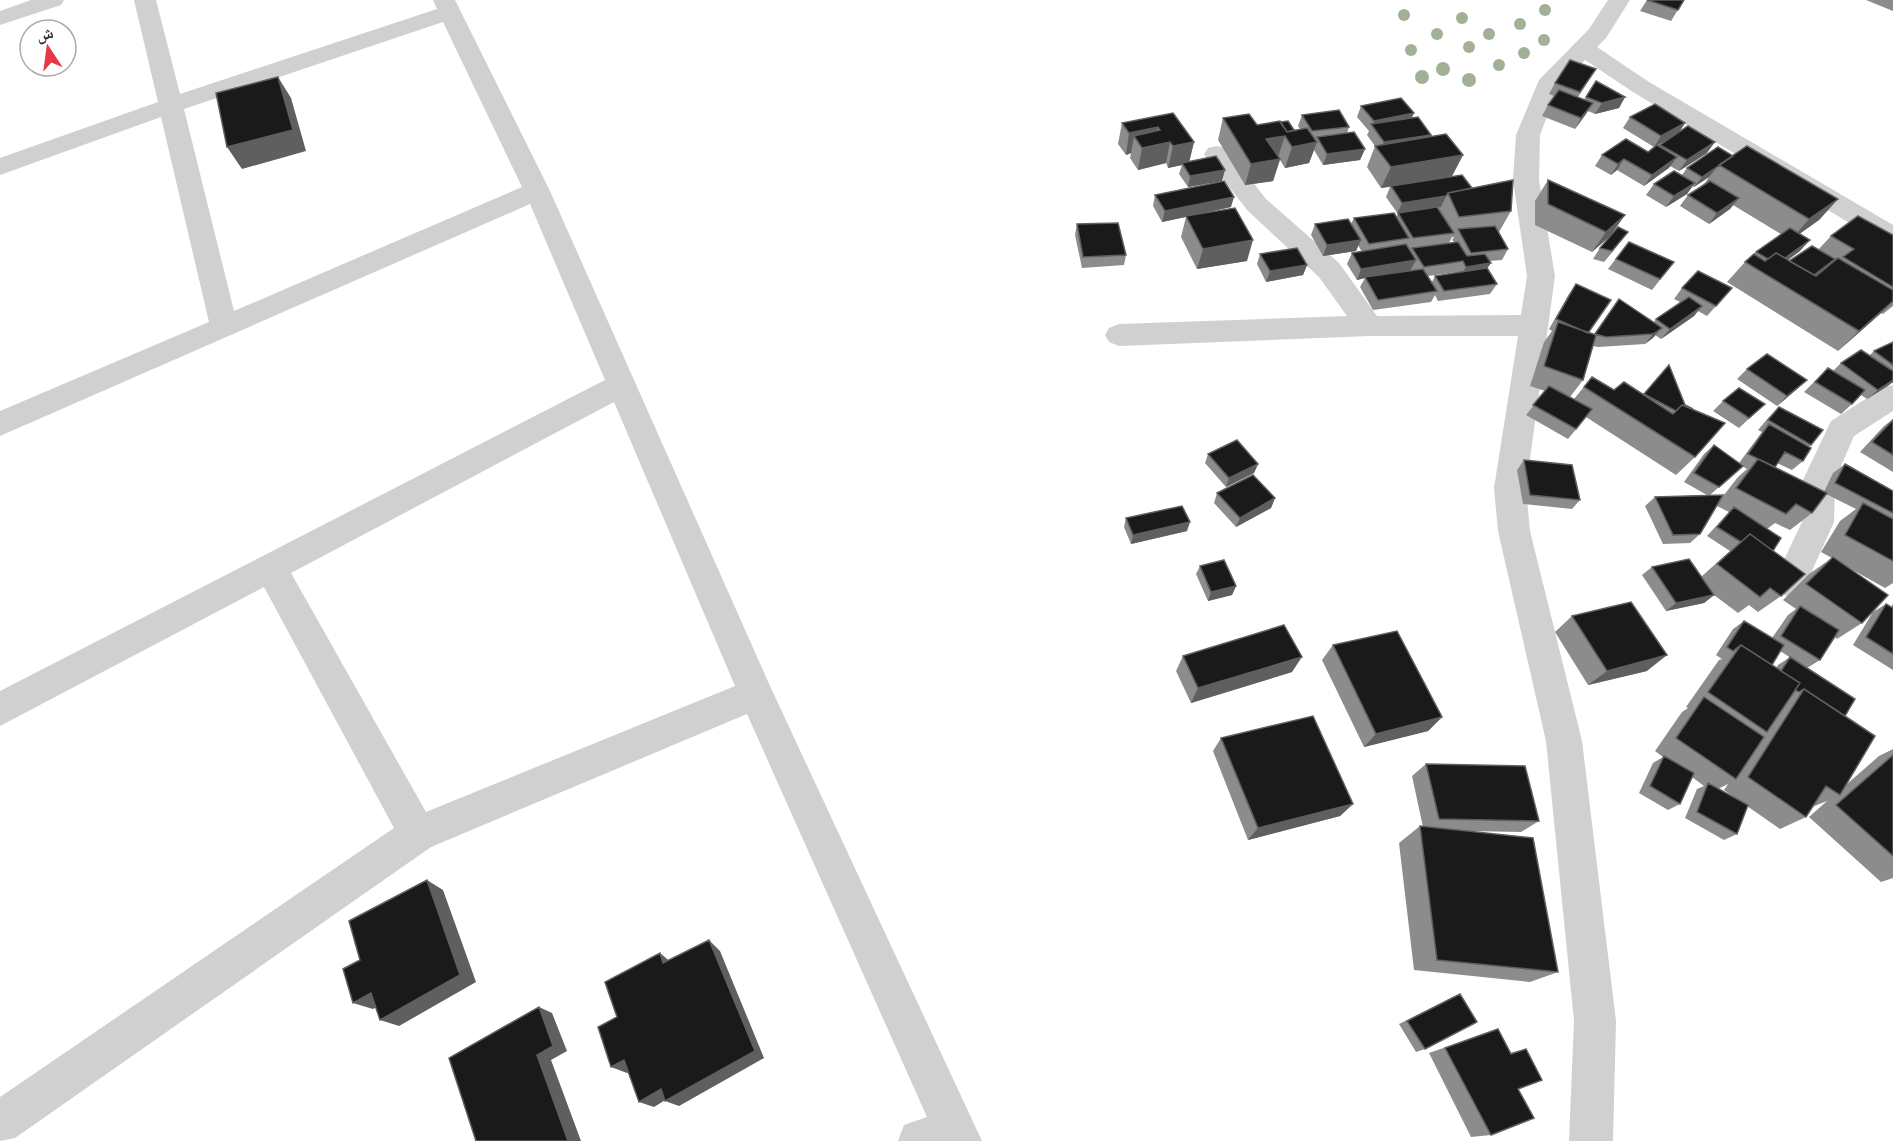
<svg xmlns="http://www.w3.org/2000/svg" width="1893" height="1141" viewBox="0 0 1893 1141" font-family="'DM Sans','Noto Naskh Arabic',sans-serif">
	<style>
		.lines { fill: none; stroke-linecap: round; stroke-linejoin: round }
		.minor { fill: #d0d0d0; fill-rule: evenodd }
		.tree { fill: #a2b095 }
		.wall { fill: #8c8c8c; fill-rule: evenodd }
		.shaded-wall { fill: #5f5f5f }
		.building { fill: #1a1a1a; stroke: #5f5f5f; stroke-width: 1.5 }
	</style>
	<rect width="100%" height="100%" fill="#fff"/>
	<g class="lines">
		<path class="minor" d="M31 0H64L61 5 0 25V11Z
			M134 0H156L180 94 437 9 433 0H455L550 191 770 686 982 1141H898L904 1125 927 1117 747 714 431 847 15 1138 0 1141V1097L394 828 264 587 0 726V691L605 380 530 204 0 436V411L209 322 161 117 0 175V158L158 102ZM443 22 522 187 234 311 184 109ZM614 402 735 686 426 812 291 573Z
			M1608 0H1630L1606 38 1597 47 1649 82 1893 225V246L1884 244 1633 92 1585 60 1558 88 1540 135 1539 180 1555 276 1526 488 1530 531 1582 741 1616 1021 1613 1141H1569L1574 1021 1546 741 1498 531 1494 488 1518 336H1369L1119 346 1109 342 1105 335 1109 328 1119 324 1347 316 1319 277 1248 211 1208 160 1204 154 1208 148 1217 146 1226 148 1266 199 1339 263 1377 316 1521 315 1527 276 1513 180 1516 135 1539 80 1589 29Z
			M1893 385V411L1854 436 1835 480 1834 522 1802 593 1790 597 1778 593 1773 583 1802 522 1803 480 1831 421 1883 388Z"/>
	</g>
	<g class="tree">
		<circle cx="1545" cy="10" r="6"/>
		<circle cx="1404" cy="15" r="6"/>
		<circle cx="1462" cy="18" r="6"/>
		<circle cx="1520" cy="24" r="6"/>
		<circle cx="1437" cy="34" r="6"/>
		<circle cx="1489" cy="34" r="6"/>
		<circle cx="1544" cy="40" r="6"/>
		<circle cx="1469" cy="47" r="6"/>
		<circle cx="1411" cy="50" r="6"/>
		<circle cx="1524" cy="53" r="6"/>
		<circle cx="1499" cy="65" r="6"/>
		<circle cx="1443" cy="69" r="7"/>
		<circle cx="1422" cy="77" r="7"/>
		<circle cx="1469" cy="80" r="7"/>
	</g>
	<path class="wall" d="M1647 0H1684L1671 21 1640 11Z
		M1866 0H1893V11Z
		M1596 69 1578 97 1584 100 1596 81 1625 97 1619 108 1595 114 1588 111 1575 129 1542 116 1548 105 1554 96 1549 94 1555 83Z
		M1361 106 1414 113 1411 118 1431 135 1430 136 1463 155 1452 176 1511 211 1499 232 1508 249 1502 260 1489 261 1487 269 1497 284 1490 294 1438 301 1435 295 1431 302 1373 310 1360 287 1365 278 1357 280 1347 264 1352 253 1362 252 1358 245 1356 251 1323 256 1311 235 1315 224H1351L1354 218 1396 217 1398 214 1386 197 1390 187 1381 188 1367 167 1375 146 1367 135 1369 131 1357 117ZM1452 237H1454L1452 240 1454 242 1449 243ZM1457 272 1435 276 1432 282 1428 276Z
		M1173 113 1194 142 1189 161 1222 181 1188 187 1179 174 1182 165 1168 168 1166 163 1138 170 1130 158 1131 153 1126 155 1118 144 1122 123Z
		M1302 115 1349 127 1347 133 1365 149 1360 160 1323 165 1314 150 1309 163 1285 168 1280 160 1273 181 1245 185 1218 140 1223 118 1256 125 1294 130 1300 129 1298 126Z
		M1630 117 1685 123 1679 132 1707 153 1679 171 1670 166 1644 186 1617 170 1611 175 1595 166 1602 155 1648 152 1659 146 1670 138 1654 147 1623 128Z
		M1733 156 1838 199 1819 220 1799 234 1800 251 1788 260 1789 261 1818 250 1831 236 1893 235V306L1883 314 1881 313 1838 351 1727 282 1745 262 1756 252 1781 234 1733 205 1730 209 1709 224 1680 206 1688 195 1703 186 1709 177 1694 187 1692 186 1687 194 1666 207 1646 195 1654 184 1682 175 1687 168Z
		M1548 180 1625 215 1610 236 1592 252 1535 225V201Z
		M1155 195 1231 207 1199 214 1247 261 1197 269 1181 237 1186 217 1162 222 1153 206Z
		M1077 224 1126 255 1124 265 1082 268 1075 235Z
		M1628 232 1604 262 1593 259 1600 248Z
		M1629 242 1674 262 1652 290 1608 269Z
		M1260 254 1307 265 1303 275 1266 282 1257 264Z
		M1576 284 1588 333 1594 334 1619 299 1654 322 1656 319 1680 302 1674 299 1682 288H1732L1707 316 1698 311 1694 316 1661 339 1655 335 1645 344 1598 347 1593 346 1583 380 1570 397 1574 399 1592 377 1614 390 1644 394 1669 365 1695 457 1676 475 1586 417 1568 439 1526 415 1545 391 1530 386 1544 342 1552 331 1549 329 1569 294Z
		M1893 342V383H1891L1867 399 1861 395 1852 404 1841 414 1804 392 1828 368 1833 371 1841 363 1870 355 1874 351Z
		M1747 369 1807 380 1777 406 1737 379Z
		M1723 401 1754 414 1739 428 1713 411Z
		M1779 407 1811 445 1809 446 1803 461 1792 470 1777 463 1775 467 1824 492 1833 473 1845 464 1893 491V583L1885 588 1844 565 1862 623 1837 639 1835 637 1820 660 1807 668 1780 651 1772 665 1776 668 1778 665 1790 657 1845 716 1847 784 1879 756 1893 749V878L1881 882 1809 817 1827 801 1812 807 1806 817 1780 829 1747 806 1737 834 1724 840 1685 818 1697 789 1704 786 1692 777 1680 804 1668 810 1639 793 1653 763 1663 757 1655 751 1682 712 1688 708 1686 707 1719 660 1722 659 1716 655 1733 629 1744 621 1772 638 1788 615 1796 609 1783 600 1809 574 1832 558 1821 552 1840 521 1856 509 1826 494 1812 513 1790 530 1775 523 1767 529 1773 551 1781 596 1758 612 1749 605 1738 613 1714 595 1704 603 1666 611 1642 575 1652 567 1702 576 1730 551 1707 536 1729 512 1717 506 1700 534 1690 543 1663 544 1645 506 1655 497 1707 495 1684 482 1704 454 1714 445 1739 463 1762 432 1758 430 1769 417ZM1742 466 1747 469 1738 477 1720 500 1710 495ZM1728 784 1724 790 1737 799 1718 789Z
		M1893 419V472L1860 452 1883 427Z
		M1208 454 1258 464 1254 473 1226 487 1205 463Z
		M1524 460 1580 500 1572 509 1523 504 1517 470Z
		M1217 493 1275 498 1271 508 1236 527 1214 503Z
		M1126 518 1187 531 1131 544 1124 527Z
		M1200 566 1236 586 1232 595 1208 601 1196 574Z
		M1886 604 1891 607 1893 604V670L1853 645 1873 612Z
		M1572 616 1647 671 1588 685 1555 632Z
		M1333 645 1442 717 1428 731 1364 747 1322 660Z
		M1183 656 1292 672 1191 703 1176 671Z
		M1221 738 1353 804 1340 816 1248 840 1213 751Z
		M1426 764 1539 821 1521 832 1467 831 1558 972 1530 982 1414 970 1399 843 1420 826 1423 827 1412 776Z
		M1460 994 1425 1049 1416 1052 1399 1024 1451 998Z
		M1498 1029 1510 1053 1526 1049 1518 1089 1491 1135 1471 1137 1429 1053Z"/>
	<path class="shaded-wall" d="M278 77 291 98 306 151 242 169 227 147Z
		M1625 97 1619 108 1595 114 1602 103Z
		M1593 103 1586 114 1575 129 1581 118Z
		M1414 113 1409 124 1373 126 1374 121Z
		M1685 123 1678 134 1654 147 1661 136Z
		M1158 127 1154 146 1170 142 1166 163 1138 170 1142 148 1134 136 1131 153 1126 155 1129 133Z
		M1256 133 1285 136 1278 157Z
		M1431 135 1426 146 1380 153 1384 142Z
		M1194 142 1189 163H1182V165L1168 168 1173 146Z
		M1317 142 1309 163 1285 168 1292 147Z
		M1715 142 1707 153 1679 171 1687 160Z
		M1365 149 1360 160 1323 165 1327 154Z
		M1463 155 1452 176 1381 188 1391 167Z
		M1677 157 1669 168 1644 186 1652 175Z
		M1280 159 1273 181 1245 185 1251 164Z
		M1624 159 1617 170 1611 175 1618 164Z
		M1718 166 1709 177 1694 187 1702 177Z
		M1225 170 1222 181 1188 187 1190 176Z
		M1695 183 1687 194 1666 207 1674 196Z
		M1446 196 1441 207 1397 214 1402 203Z
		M1234 197 1231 207 1162 222 1165 211Z
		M1739 198 1730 209 1709 224 1717 213Z
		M1838 199 1819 220 1791 240 1809 219Z
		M1625 215 1610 236 1592 252 1606 232Z
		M1628 232 1604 262 1612 251Z
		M1253 240 1247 261 1197 269 1203 249Z
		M1361 240 1356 251 1323 256 1327 245Z
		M1810 240 1800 251 1767 275 1776 264Z
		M1835 259 1825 270 1795 292 1805 281Z
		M1416 260 1410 271 1365 277V278L1357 280 1361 269Z
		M1491 263 1484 273 1460 277 1466 267Z
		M1307 265 1303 275 1266 282 1270 271Z
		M1893 302 1879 315 1838 351 1859 331Z
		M1702 306 1694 316 1661 339 1670 329Z
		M1662 328 1653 338 1645 344 1653 334Z
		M1807 380 1796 390 1777 406 1787 396Z
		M1893 380V382L1888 386 1867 399 1878 390Z
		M1258 464 1254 473 1226 487 1229 478Z
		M1275 498 1271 508 1236 527 1240 518Z
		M1190 522 1187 531 1131 544 1133 535Z
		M1236 586 1232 595 1208 601 1211 592Z
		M1714 595 1704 603 1666 611 1676 603Z
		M1667 655 1647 671 1588 685 1607 671Z
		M1302 657 1292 672 1191 703 1198 688Z
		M1442 717 1428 731 1364 747 1376 734Z
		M1353 804 1340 816 1248 840 1258 828Z
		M427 880 443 890 476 982 399 1026 380 1020Z
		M709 940 720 951 764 1058 679 1106 665 1101Z
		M660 953 673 964 663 963Z
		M371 993 390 999 373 1009 353 1003Z
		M539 1007 552 1013 567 1051 551 1060 581 1141H568L537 1055Z
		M624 1060 640 1067 627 1073 611 1067Z
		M661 1089 675 1094 654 1107 639 1102Z"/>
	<path class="building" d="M1647 0H1684L1678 10Z
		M1570 60 1596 69 1580 92 1555 83Z
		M278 77 293 130 227 147 216 93Z
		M1596 81 1625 97 1602 103 1586 97Z
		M1559 90 1593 103 1581 118 1548 105Z
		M1401 98 1414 113 1374 121 1361 106Z
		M1655 104 1685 123 1661 136 1630 117Z
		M1339 110 1349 127 1312 131 1302 115Z
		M1173 113 1194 142 1173 146 1170 142 1142 148 1134 136 1160 130 1158 127 1129 133 1122 123Z
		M1249 114 1257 125 1280 121 1287 132 1307 128 1317 142 1292 147 1285 136 1266 139 1280 159 1251 164 1223 118Z
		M1418 117 1431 135 1384 142 1371 124Z
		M1288 121 1294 130 1287 132 1280 122Z
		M1688 126 1715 142 1687 160 1660 145Z
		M1354 132 1365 149 1327 154 1317 137Z
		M1446 134 1463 155 1391 167 1375 146Z
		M1626 139 1648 152 1657 145 1677 157 1652 175 1624 159 1618 164 1602 155Z
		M1747 146 1838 199 1809 219 1719 165Z
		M1718 147 1733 156 1702 177 1687 168Z
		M1216 156 1225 170 1190 176 1182 163Z
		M1674 171 1695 183 1674 196 1654 184Z
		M1462 175 1472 188 1448 193 1446 196 1402 203 1391 186Z
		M1513 180 1511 211 1459 217 1448 193Z
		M1548 180 1625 215 1606 232 1548 204Z
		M1224 181 1234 197 1165 211 1155 195Z
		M1710 181 1739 198 1717 213 1688 195Z
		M1437 207 1454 233 1413 238 1398 213Z
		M1235 208 1253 240 1203 249 1186 216Z
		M1394 213 1409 238 1369 244 1354 218Z
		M1858 216 1893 235V287L1843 257 1854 249 1831 236Z
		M1348 219 1361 240 1327 245 1315 224Z
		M1118 223 1126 255 1083 257 1077 224Z
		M1495 226 1508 249 1471 253 1458 229Z
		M1618 227 1628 232 1612 251 1600 248Z
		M1790 228 1810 240 1785 258 1776 253 1768 259 1756 252Z
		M1458 242 1467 256 1485 254 1491 263 1466 267 1463 261 1424 267 1412 248Z
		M1629 242 1674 262 1660 279 1616 259Z
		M1406 244 1416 260 1361 269 1352 253Z
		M1812 246 1835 259 1814 275 1789 261Z
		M1297 248 1307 265 1270 271 1260 254Z
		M1776 253 1816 276 1838 258 1893 290V301L1859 331 1745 262 1754 254 1765 261Z
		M1487 268 1497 284 1444 291 1435 276Z
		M1423 269 1437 291 1378 300 1365 277Z
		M1698 271 1732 288 1716 306 1682 288Z
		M1576 284 1611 300 1588 333 1556 319Z
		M1689 297 1702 306 1670 329 1656 319Z
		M1619 299 1662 328 1653 334 1606 337 1595 334Z
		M1558 322 1596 335 1583 380 1544 366Z
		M1893 342V365L1874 351Z
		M1861 350 1893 371V380L1878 390 1841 363Z
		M1767 354 1807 380 1787 396 1747 369Z
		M1669 365 1685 405 1693 409 1682 405 1676 411 1644 394Z
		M1828 368 1865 390 1852 404 1815 382Z
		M1592 377 1614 390 1624 382 1673 414 1682 405 1725 423 1695 457 1584 387Z
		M1549 386 1592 409 1576 429 1533 405Z
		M1739 388 1765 404 1749 418 1723 401Z
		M1779 407 1823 430 1811 445 1768 420Z
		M1893 420V455L1872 442Z
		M1769 424 1811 448 1803 461 1785 452 1775 467 1748 454Z
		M1237 440 1258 464 1229 478 1208 454Z
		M1714 445 1743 466 1719 487 1694 473Z
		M1758 459 1827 493 1812 513 1796 504 1786 514 1736 488Z
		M1524 460 1572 465 1580 500 1530 495Z
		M1845 464 1893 491V513L1835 483Z
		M1253 475 1275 498 1240 518 1217 493Z
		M1723 495 1700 534 1673 535 1655 497Z
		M1863 503 1893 519V561L1845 535Z
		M1182 506 1190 522 1133 535 1126 518Z
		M1734 507 1781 538 1773 551 1750 534 1741 542 1717 527Z
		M1750 534 1805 574 1781 596 1770 588 1760 597 1717 564Z
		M1833 557 1888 595 1862 623 1806 584Z
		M1689 559 1714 595 1676 603 1652 567Z
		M1224 560 1236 586 1211 592 1200 566Z
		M1631 602 1667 655 1607 671 1572 616Z
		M1886 604 1893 608V654L1866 637Z
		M1800 606 1839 630 1820 660 1781 636Z
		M1744 621 1784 645 1772 665 1741 645 1733 651 1727 647Z
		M1284 625 1302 657 1198 688 1183 656Z
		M1397 631 1442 717 1376 734 1333 645Z
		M1741 645 1800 683 1767 732 1708 692Z
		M1790 657 1855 699 1845 716 1804 689 1799 692 1795 690 1800 683 1781 671Z
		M1804 689 1875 736 1840 795 1826 786 1806 817 1748 777Z
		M1704 697 1764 737 1736 779 1676 738Z
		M1313 716 1353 804 1258 828 1221 738Z
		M1893 755V856L1836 805Z
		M1664 756 1694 773 1680 804 1650 786Z
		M1426 764 1525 766 1539 821 1439 819Z
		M1708 783 1748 805 1737 834 1697 812Z
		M1420 826 1533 838 1558 972 1437 960Z
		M427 880 460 975 380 1020 371 993 353 1003 343 969 360 960 349 921Z
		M709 940 755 1051 665 1101 661 1089 639 1102 624 1060 611 1067 598 1027 617 1017 605 982 660 953 663 963Z
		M1460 994 1477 1022 1425 1049 1407 1021Z
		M539 1007 553 1046 537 1055 568 1141H476L449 1058Z
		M1498 1029 1511 1054 1526 1049 1542 1080 1518 1089 1534 1118 1491 1135 1445 1048Z"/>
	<g transform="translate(48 48) rotate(347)"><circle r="28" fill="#ffffff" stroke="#adadad" stroke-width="1.5"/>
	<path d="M0-4.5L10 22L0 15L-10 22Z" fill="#e63946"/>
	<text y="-9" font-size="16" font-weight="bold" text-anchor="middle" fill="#333333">ش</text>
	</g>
</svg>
